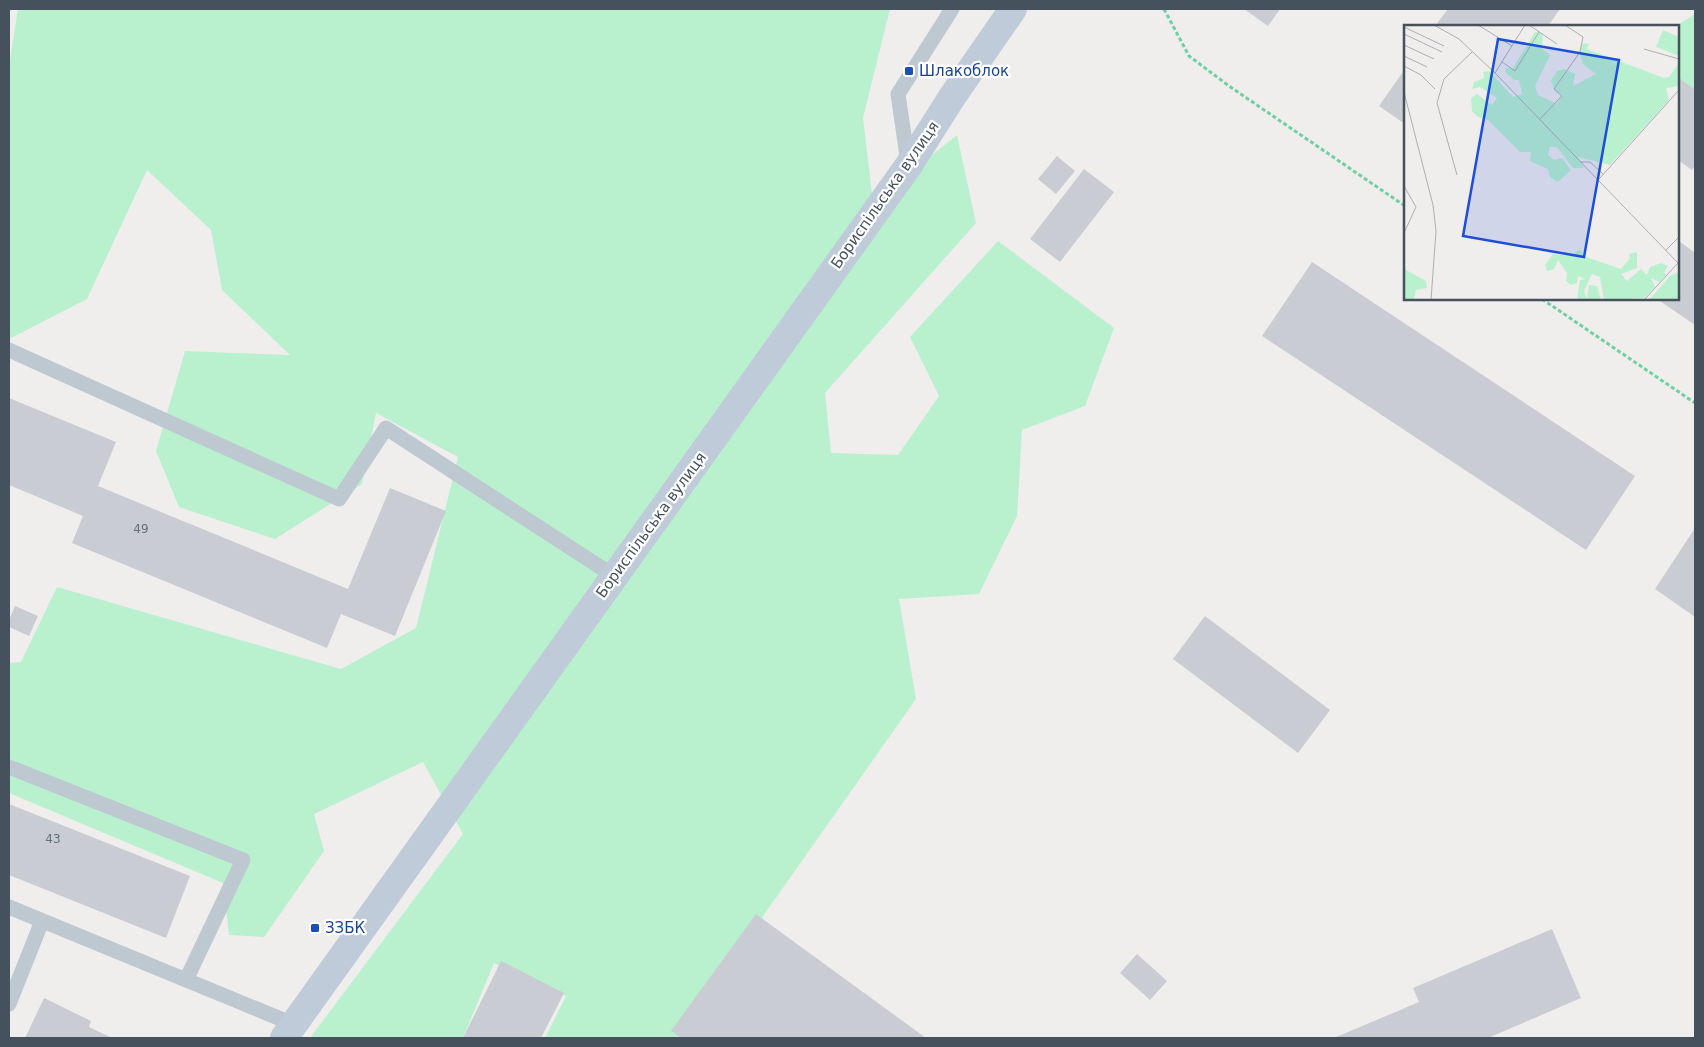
<svg xmlns="http://www.w3.org/2000/svg" width="1704" height="1047" viewBox="0 0 1704 1047" font-family="'DejaVu Sans',sans-serif">
	<style>
		.green { fill: #b9f1ce }
		.building { fill: #caccd3 }
		.lines { fill: none; stroke-linecap: round; stroke-linejoin: round }
		.path { stroke: #6fd1a0; stroke-width: 3; stroke-dasharray: 4 2.5; stroke-linecap: butt }
		.lane { stroke: #bdc8d1; stroke-width: 15 }
		.secondary { stroke: #bfcbd8; stroke-width: 28 }
		.transit-dot { fill: #1a4fb4; stroke: #fff; stroke-width: 2 }
		.labels { text-anchor: middle; stroke-width: 4.5; stroke-linejoin: round; paint-order: stroke }
		.number-label { font-size: 12px; fill: #66707a }
		.transit-label { font-size: 15px; fill: #164399; stroke: #fff; text-anchor: start }
		.street-label { font-size: 15px; fill: #45515c; stroke: #fff }
		.inset-road { fill: none; stroke: #acafb3; stroke-width: 1 }
		.view { fill: #1d4ed8; fill-opacity: 0.15; stroke: #1d4ed8; stroke-width: 2.5 }
		.inset-edge { fill: none; stroke: #45515c; stroke-width: 2.5 }
	</style>
	<rect width="100%" height="100%" fill="#f0eded"/>
	<path class="green" d="M18 9H890L863 118 873 202 957 135 976 223 825 393 831 453 898 455 939 396 910 337 998 241 1114 328 1085 406 1022 430 1017 516 979 594 899 599 916 699 694 1014 693 1038H545L566 996 494 963 463 1038H310L463 834 423 762 314 814 324 851 264 937 229 935 223 883 9 793V663L21 662 57 587 341 669 416 628 458 457 376 413 362 484 275 539 179 507 156 451 185 351 290 355 222 290 211 230 147 170 87 299 9 339V66Z
		M1695 14V104L1678 95 1676 26Z"/>
	<path class="building" d="M1244 9H1280L1268 26Z
		M1448 9H1560L1548 26H1435Z
		M1405 69V124L1379 106Z
		M1678 77 1695 90V166L1692 170 1678 160Z
		M1057 156 1075 171 1056 194 1038 179Z
		M1084 169 1114 192 1060 262 1030 239Z
		M1678 240 1695 253V325L1657 299H1678Z
		M1312 262 1635 476 1586 550 1262 336Z
		M9 398 116 442 98 486 348 589 390 488 446 511 395 636 341 614 327 648 72 543 83 516 9 485Z
		M1695 528V617L1655 589Z
		M15 606 38 616 29 636 9 627V620Z
		M1205 616 1330 710 1298 753 1173 659Z
		M9 804 190 876 166 938 9 875Z
		M756 914 926 1038H681L671 1031Z
		M1552 929 1581 998 1488 1038H1334L1419 1002 1413 988Z
		M1137 954 1167 981 1150 1000 1120 973Z
		M501 961 564 993 541 1038H463Z
		M44 998 91 1021 89 1027 112 1038H25Z"/>
	<g class="lines">
		<path class="path" d="M1164 9 1189 56 1229 86 1405 206
			M1542 299 1695 403"/>
		<path class="lane" d="M908 163 898 94 952 9
			M9 350 339 499 386 428 614 576
			M9 767 243 860 186 980
			M9 907 293 1024
			M9 1004 42 921"/>
		<path class="secondary" d="M284 1038 909 165 952 97 1013 9"/>
	</g>
	<g class="transit-dot">
		<rect x="904" y="66" width="10" height="10" rx="2.5"/>
		<rect x="310" y="923" width="10" height="10" rx="2.5"/>
	</g>
	<g class="labels">
		<g class="number-label">
			<text x="141" y="533">49</text>
			<text x="53" y="843">43</text>
		</g>
		<g class="transit-label">
			<text x="919" y="76">Шлакоблок</text>
			<text x="325" y="933">ЗЗБК</text>
		</g>
		<g class="street-label">
			<text transform="translate(885 195) rotate(-55)" y="5">Бориспільська вулиця</text>
			<text transform="translate(651 525) rotate(-54)" y="5">Бориспільська вулиця</text>
		</g>
	</g>
	<g transform="translate(1404 25)">
		<rect width="275" height="275" fill="#f0eded"/>
		<path d="M259 5 275 12V31L252 22ZM131 7 139 8 138 24 146 30 131 61 134 70 153 79 159 70 152 67 147 56 153 46 160 44 171 49 169 61 192 49 179 39 175 26 179 18 185 19 183 24 260 53 265 52 275 38V61L262 63 265 75 206 140 174 132 180 143H169L153 122H146L144 130 150 135 158 133 167 145 154 157 146 152 144 144 126 136 127 127H116L84 95 74 92 68 86 67 73 73 69 88 80 93 73 76 62 68 64 70 57 80 53 79 47 85 46 109 72 118 69 115 55H110L101 47 102 43H109ZM176 224 179 231 217 244 226 233 225 229 233 227V243L217 249 223 256 237 244 243 250 246 242 257 238 264 241 260 247 262 250 255 257 247 253 251 262 240 273 200 275 196 252 188 249 180 266 183 274 185 260 193 261 197 275H173L176 255 181 254 174 251 173 258 167 260 162 256 163 248 154 235 150 244 143 246 141 240 149 229 166 231ZM0 240 2 245 22 256 23 263 12 265 10 275H0ZM274 247 275 275H245L266 251Z" fill="#b9f1ce"/>
		<path class="inset-road" d="M30 0 55 14 91 48 274 238 240 275M74 0 108 21M125 0 153 19M0 2 40 21M0 9 38 27M0 20 30 34M240 24 275 34M0 31 23 42M98 37 111 46 135 7M0 41 17 50 31 64M91 48 121 0M0 67 29 180 32 206 27 275M136 94 158 71 150 64 176 27 179 12 161 0M177 137H186L199 149M53 150 33 78 40 54 68 27M195 154 275 65M0 161 12 182 0 208M262 225 275 212"/>
		<path class="view" d="M94 14 215 35 180 232 59 211Z"/>
		<rect width="275" height="275" class="inset-edge"/>
	</g>
	<rect width="1704" height="1047" fill="none" stroke="#45515c" stroke-width="20"/>
</svg>
